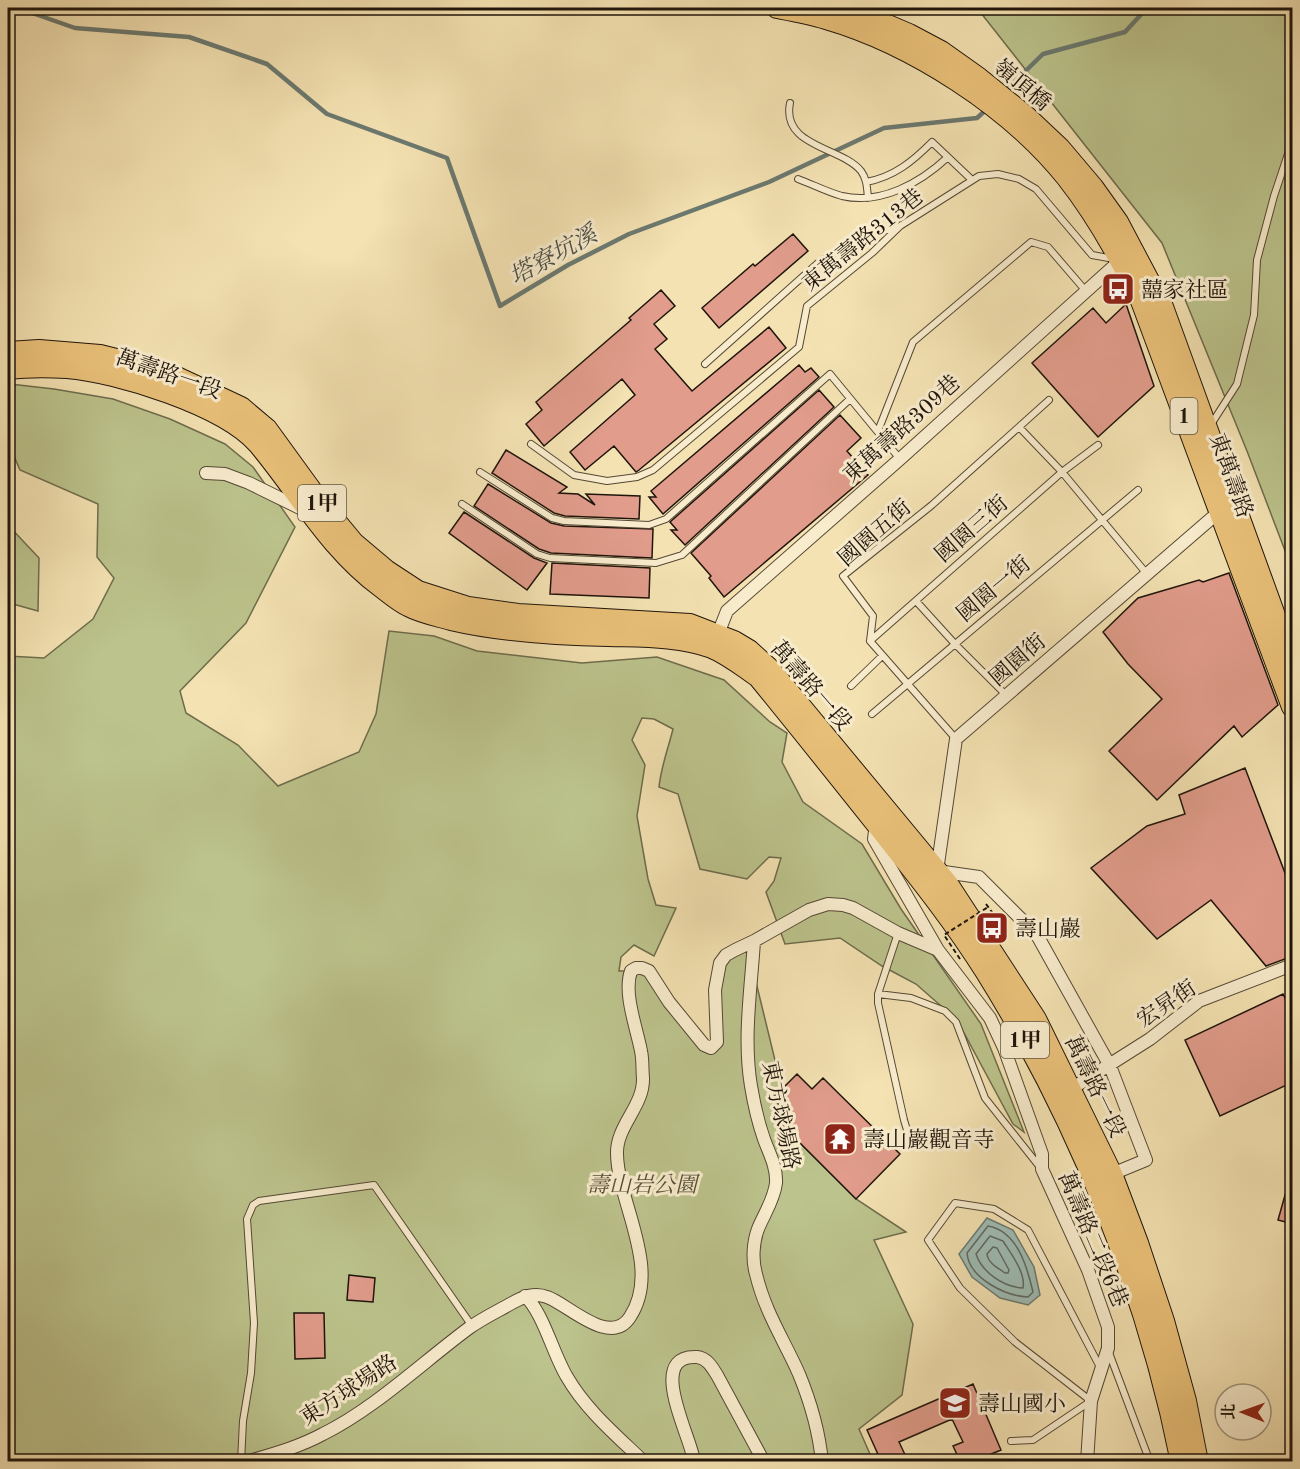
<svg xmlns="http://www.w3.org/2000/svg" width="1300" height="1469" viewBox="0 0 1300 1469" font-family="'Old Standard TT','Noto Serif TC',serif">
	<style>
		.green { fill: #bcc38c; stroke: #6d6c4c; stroke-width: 1.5 }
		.water { fill: #9ebcb4; stroke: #6b7970; stroke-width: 1.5 }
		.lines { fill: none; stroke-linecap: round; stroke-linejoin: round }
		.shore { stroke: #5e6860; stroke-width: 1.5 }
		.stream { stroke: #6b7970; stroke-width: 4.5 }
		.building { fill: #e19c8b; stroke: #1e140b; stroke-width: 1.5 }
		.service-casing { stroke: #544835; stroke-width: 8 }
		.minor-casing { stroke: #544835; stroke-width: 14 }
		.primary-casing { stroke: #1e140b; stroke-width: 22 }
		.path { stroke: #1e140b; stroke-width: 2; stroke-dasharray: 4.5 3; stroke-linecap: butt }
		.service { stroke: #f8eccd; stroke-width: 6 }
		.minor { stroke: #f8eccd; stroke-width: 12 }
		.primary { stroke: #eac179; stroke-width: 20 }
		.path-bridge { stroke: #1e140b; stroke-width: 2; stroke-dasharray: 4.5 3; stroke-linecap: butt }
		.labels { text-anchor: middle; stroke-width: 6; stroke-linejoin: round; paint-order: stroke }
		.shield { fill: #f8eccd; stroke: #5f5545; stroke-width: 1.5 }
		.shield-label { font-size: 21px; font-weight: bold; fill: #1e140b }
		.street-label { font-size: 22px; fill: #1e140b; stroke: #f8eccd }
		.poi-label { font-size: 22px; fill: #1e140b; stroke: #f8eccd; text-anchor: start }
		.park-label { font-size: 22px; font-style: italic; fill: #555138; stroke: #f8eccd }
		.water-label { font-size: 24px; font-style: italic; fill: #4b4f46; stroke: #f8eccd }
	</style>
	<rect width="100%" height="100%" fill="#f4e2b2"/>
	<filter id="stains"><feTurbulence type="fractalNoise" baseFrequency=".00333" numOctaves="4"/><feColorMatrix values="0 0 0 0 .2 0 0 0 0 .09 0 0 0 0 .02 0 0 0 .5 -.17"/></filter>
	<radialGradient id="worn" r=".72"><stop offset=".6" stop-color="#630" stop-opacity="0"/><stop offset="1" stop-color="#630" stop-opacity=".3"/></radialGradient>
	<path class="green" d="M977 8H1292V569L1247 451 1162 243Z
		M10 384 54 389 113 399 170 419 225 444 253 467 295 527 246 623 180 691 186 713 238 745 278 786 359 752 376 714 389 631 434 636 477 651 582 663 657 657 724 680 770 722 787 733 782 762 803 802 862 844 901 909 981 1024 1024 1132 1013 1124 957 1020 916 984 882 966 840 938 785 944 766 892 774 881 781 858 769 857 747 879 700 869 678 794 659 787C661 767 668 749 673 729L654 719 642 718 632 740 645 765 637 816 648 879 656 905 676 908 654 956 634 945 621 957 619 971H631L642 968 711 1048 716 1007 726 955 747 945 782 1089 773 1098 789 1115 781 1124 856 1199 906 1232 874 1240 913 1324 902 1395 859 1429 873 1461 8 1462V656L44 658 93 619 114 578 97 557 98 504 20 470 8 442V390Z
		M8 525 39 558 38 611 13 604 8 597Z"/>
	<path class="water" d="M987 1218 1013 1230 1034 1267 1040 1295 1028 1305 1000 1298 972 1277 959 1254Z"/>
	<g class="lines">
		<path class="shore" d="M988 1226C1017 1231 1027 1266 1033 1292L1028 1297C1005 1296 969 1278 967 1253Z
			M990 1236 1003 1241C1011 1254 1026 1273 1023 1288 1003 1287 982 1272 976 1254Z
			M993 1247 997 1248 1009 1270 1008 1273H1005C998 1268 988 1263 987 1254Z"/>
		<path class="stream" d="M18 8 75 28 189 37 267 64 327 114 447 158 500 306 568 265 629 234 769 182 884 128 977 118 988 108
			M1005 91 1043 54 1125 32 1147 8"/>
	</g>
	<path class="building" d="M793 234 808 251 719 328 702 308 753 264 755 266Z
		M661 290 675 306 654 324 667 339 655 349 692 391 769 327 786 348 639 470 636 472 614 446 585 470 570 452 635 395 622 379 544 446 526 424 542 410 536 402 631 320 629 318Z
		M1126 304 1154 386 1098 437 1032 363 1093 308 1106 323Z
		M799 365 805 372 811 368 819 377 663 514 649 497H656L651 491Z
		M819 390 834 407 685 545 671 530H677L670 522Z
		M840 415 861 438 847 451 868 475 724 597 709 578 711 576 691 553Z
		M506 450 567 487 559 493 578 494 595 505 586 494 640 496 639 519 565 516 554 513 492 473Z
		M488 484 551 523 564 526 653 529 652 558 551 553 539 549 474 506Z
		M464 512 534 558 547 563 527 590 449 533Z
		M552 563 650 568 649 598 550 594Z
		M1229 573 1278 705 1242 737 1234 726 1157 800 1109 751 1162 699 1128 664 1103 632 1138 598 1199 580 1203 582Z
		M1245 768 1293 894V956L1266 966 1211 900 1157 939 1091 868 1147 826 1185 814 1179 795Z
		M1283 994 1293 1014V1082L1220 1116 1185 1040Z
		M797 1074 812 1089 823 1078 900 1154 856 1199 781 1124 789 1115 773 1098Z
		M1289 1181H1293V1224L1278 1220Z
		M349 1275 375 1278 373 1302 347 1300Z
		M294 1313H324L325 1358 295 1359Z
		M973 1384 1001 1450 974 1461H960L953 1446 963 1442 952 1419 899 1442 908 1461H881L867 1430Z"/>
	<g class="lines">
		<g class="service-casing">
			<path id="service" d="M790 103C781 147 842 147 861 171 867 179 867 188 868 198
				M798 179C812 184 827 192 842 196 881 205 920 183 948 157
				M866 182C894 177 913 161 932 142L972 180
				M705 364 818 263 857 240 896 227
				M1210 426 1237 384 1254 315 1257 260 1274 196 1292 142
				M1019 427 1062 472 1147 574
				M878 431 913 342 1031 242 1048 247 1085 290
				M531 444 574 475 607 481 637 477 653 470 799 347 807 306 872 253 900 226 979 176 998 174 1019 179 1036 189 1092 255 1114 259
				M480 472 552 518 564 521 649 525 666 519 830 374 900 459
				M462 504 537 554 550 558 656 563 682 555 850 399
				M916 601 955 644 1006 695
				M870 641 1062 472 1098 445
				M851 686 882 656
				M872 714 1138 490
				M956 739 870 641 873 616 843 576 932 505 1049 400
				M898 933 878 994V1003L904 1120 910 1140
				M878 994 911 998 945 1011 956 1022 985 1098 1039 1166
				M1108 1350 1150 1462
				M1011 1441 1033 1440 1091 1401 1015 1342 960 1288 928 1240 955 1203 994 1209 1028 1230 1101 1369
				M241 1462 243 1421 251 1373 254 1323 247 1219 253 1205 259 1201 374 1185 472 1326"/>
		</g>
		<g class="minor-casing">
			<path id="minor" d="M206 473 225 474 249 483 306 511
				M716 639 727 611 900 459 1123 258
				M876 823 874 839 938 950 990 1018 1004 1048 1042 1154V1169L1088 1270 1108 1327V1348L1091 1401 1087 1462
				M937 871 979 877 1037 935 1110 1066 1146 1160 1112 1174
				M935 873 937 871 956 739 1220 511
				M754 941C751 990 743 1038 751 1086 754 1104 758 1122 764 1139 769 1153 777 1167 776 1183 774 1200 764 1214 758 1229 753 1242 752 1261 756 1274 765 1312 784 1340 799 1374 811 1403 819 1431 822 1462
				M1071 1089 1150 1039 1199 1001 1292 965
				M525 1296C543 1312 553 1354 567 1377 586 1410 616 1435 644 1462
				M246 1462C273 1454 299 1447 323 1434 374 1409 423 1362 469 1328 483 1318 498 1311 512 1303 523 1297 534 1292 547 1297 568 1304 610 1348 630 1317 662 1268 618 1204 617 1154 616 1126 644 1106 643 1078 642 1069 643 1060 641 1051 637 1029 623 993 631 971L636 968H642L649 971 669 1002 704 1045 711 1048 717 1042 715 990 720 963 726 955 735 950 754 941 809 910 828 904 843 905 853 908 898 933 938 950
				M694 1462C693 1440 644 1354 697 1357 707 1358 712 1367 717 1375L764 1462"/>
		</g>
		<g class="primary-casing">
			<path id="primary" d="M777 8C793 11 810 14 826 19 912 44 1010 107 1066 177 1096 215 1120 258 1141 301L1292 707
				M848 8 909 34 941 51 979 78 1026 116 1060 148 1093 187 1118 222 1163 307 1292 662
				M8 352 39 350 100 355 164 371 241 407 267 429 320 502 354 543 386 570 418 591 468 607 518 614 690 624 734 641 749 650 770 669 948 884 1036 1019 1112 1174 1138 1243 1164 1321 1186 1401 1198 1462
				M8 369C26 367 48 367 67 368 117 372 224 405 258 444 299 493 329 549 382 588 390 594 399 602 408 606 421 613 437 616 451 620 502 632 556 635 609 636 642 637 680 636 712 648 729 655 743 667 758 677 798 726 838 776 877 825 915 873 953 920 985 971 1077 1118 1147 1291 1181 1462"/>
		</g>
		<path class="path" d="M986 904 1000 923 997 926"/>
		<use href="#service" class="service"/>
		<use href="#minor" class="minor"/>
		<use href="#primary" class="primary"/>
		<path class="path-bridge" d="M960 959 944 935 988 907"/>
	</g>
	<defs>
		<g id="bus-square" transform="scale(1.725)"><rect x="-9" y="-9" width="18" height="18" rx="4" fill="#8f2418" stroke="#f8eccd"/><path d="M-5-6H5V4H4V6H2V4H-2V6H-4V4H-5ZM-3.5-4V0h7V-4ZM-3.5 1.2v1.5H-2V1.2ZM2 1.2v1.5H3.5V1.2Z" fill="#fff"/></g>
		<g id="temple-square" transform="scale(1.725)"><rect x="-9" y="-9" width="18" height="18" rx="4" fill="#8f2418" stroke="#f8eccd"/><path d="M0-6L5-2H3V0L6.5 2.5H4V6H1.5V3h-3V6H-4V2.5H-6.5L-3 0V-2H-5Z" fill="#fff"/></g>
		<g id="school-square" transform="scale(1.725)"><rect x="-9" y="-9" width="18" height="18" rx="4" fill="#8f2418" stroke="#f8eccd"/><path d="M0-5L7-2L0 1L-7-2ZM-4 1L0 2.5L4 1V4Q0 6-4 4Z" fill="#fff"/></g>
	</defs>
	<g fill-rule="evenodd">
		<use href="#bus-square" x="1118" y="289"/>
		<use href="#bus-square" x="992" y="928"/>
		<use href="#temple-square" x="840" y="1139"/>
		<use href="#school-square" x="955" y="1403"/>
	</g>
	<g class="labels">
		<g class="shield">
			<rect x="1170.5" y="398" width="27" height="36" rx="4.5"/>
			<rect x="298" y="485" width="48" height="36" rx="4.5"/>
			<rect x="1001" y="1022" width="48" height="36" rx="4.5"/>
		</g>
		<g class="shield-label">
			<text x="1184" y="423">1</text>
			<text x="322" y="510">1甲</text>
			<text x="1025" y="1047">1甲</text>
		</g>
		<g class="street-label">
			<text transform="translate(1023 84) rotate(40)" y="8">嶺頂橋</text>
			<text transform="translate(862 239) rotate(-39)" y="8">東萬壽路313巷</text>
			<text transform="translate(169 373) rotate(19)" y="8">萬壽路一段</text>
			<text transform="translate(901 428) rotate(-42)" y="8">東萬壽路309巷</text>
			<text transform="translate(1232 475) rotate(70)" y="8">東萬壽路</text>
			<text transform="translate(971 528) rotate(-41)" y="8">國園三街</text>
			<text transform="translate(874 532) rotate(-41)" y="8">國園五街</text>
			<text transform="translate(993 588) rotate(-40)" y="8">國園一街</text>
			<text transform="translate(1017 659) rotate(-41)" y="8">國園街</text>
			<text transform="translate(812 685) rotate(49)" y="8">萬壽路一段</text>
			<text transform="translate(1166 1003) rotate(-34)" y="8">宏昇街</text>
			<text transform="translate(1096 1086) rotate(64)" y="8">萬壽路一段</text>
			<text transform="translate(782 1115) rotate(78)" y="8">東方球場路</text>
			<text transform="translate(1094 1239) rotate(67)" y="8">萬壽路二段6巷</text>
			<text transform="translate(348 1389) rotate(-33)" y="8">東方球場路</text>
		</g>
		<g class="poi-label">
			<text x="1141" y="297">囍家社區</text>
			<text x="1015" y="936">壽山巖</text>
			<text x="863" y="1147">壽山巖觀音寺</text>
			<text x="978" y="1411">壽山國小</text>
		</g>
		<g class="park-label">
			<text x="642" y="1192">壽山岩公園</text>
		</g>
		<g class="water-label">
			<text transform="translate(553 255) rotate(-29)" y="8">塔寮坑溪</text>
		</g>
	</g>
	<rect width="1300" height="1469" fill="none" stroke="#f4e2b2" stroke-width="30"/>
	<rect x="9" y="9" width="1282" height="1451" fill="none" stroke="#1e140b" stroke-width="3"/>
	<rect x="15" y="15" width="1270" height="1439" fill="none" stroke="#1e140b" stroke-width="1.5"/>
	<g transform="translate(1243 1412) rotate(271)"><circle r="28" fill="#f8eccd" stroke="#a1967f" stroke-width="1.5"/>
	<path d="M0-4.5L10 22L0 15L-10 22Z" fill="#8f2418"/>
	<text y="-9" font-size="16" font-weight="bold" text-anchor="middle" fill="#1e140b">北</text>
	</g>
	<rect width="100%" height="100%" filter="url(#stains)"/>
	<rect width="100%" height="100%" fill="url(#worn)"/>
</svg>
